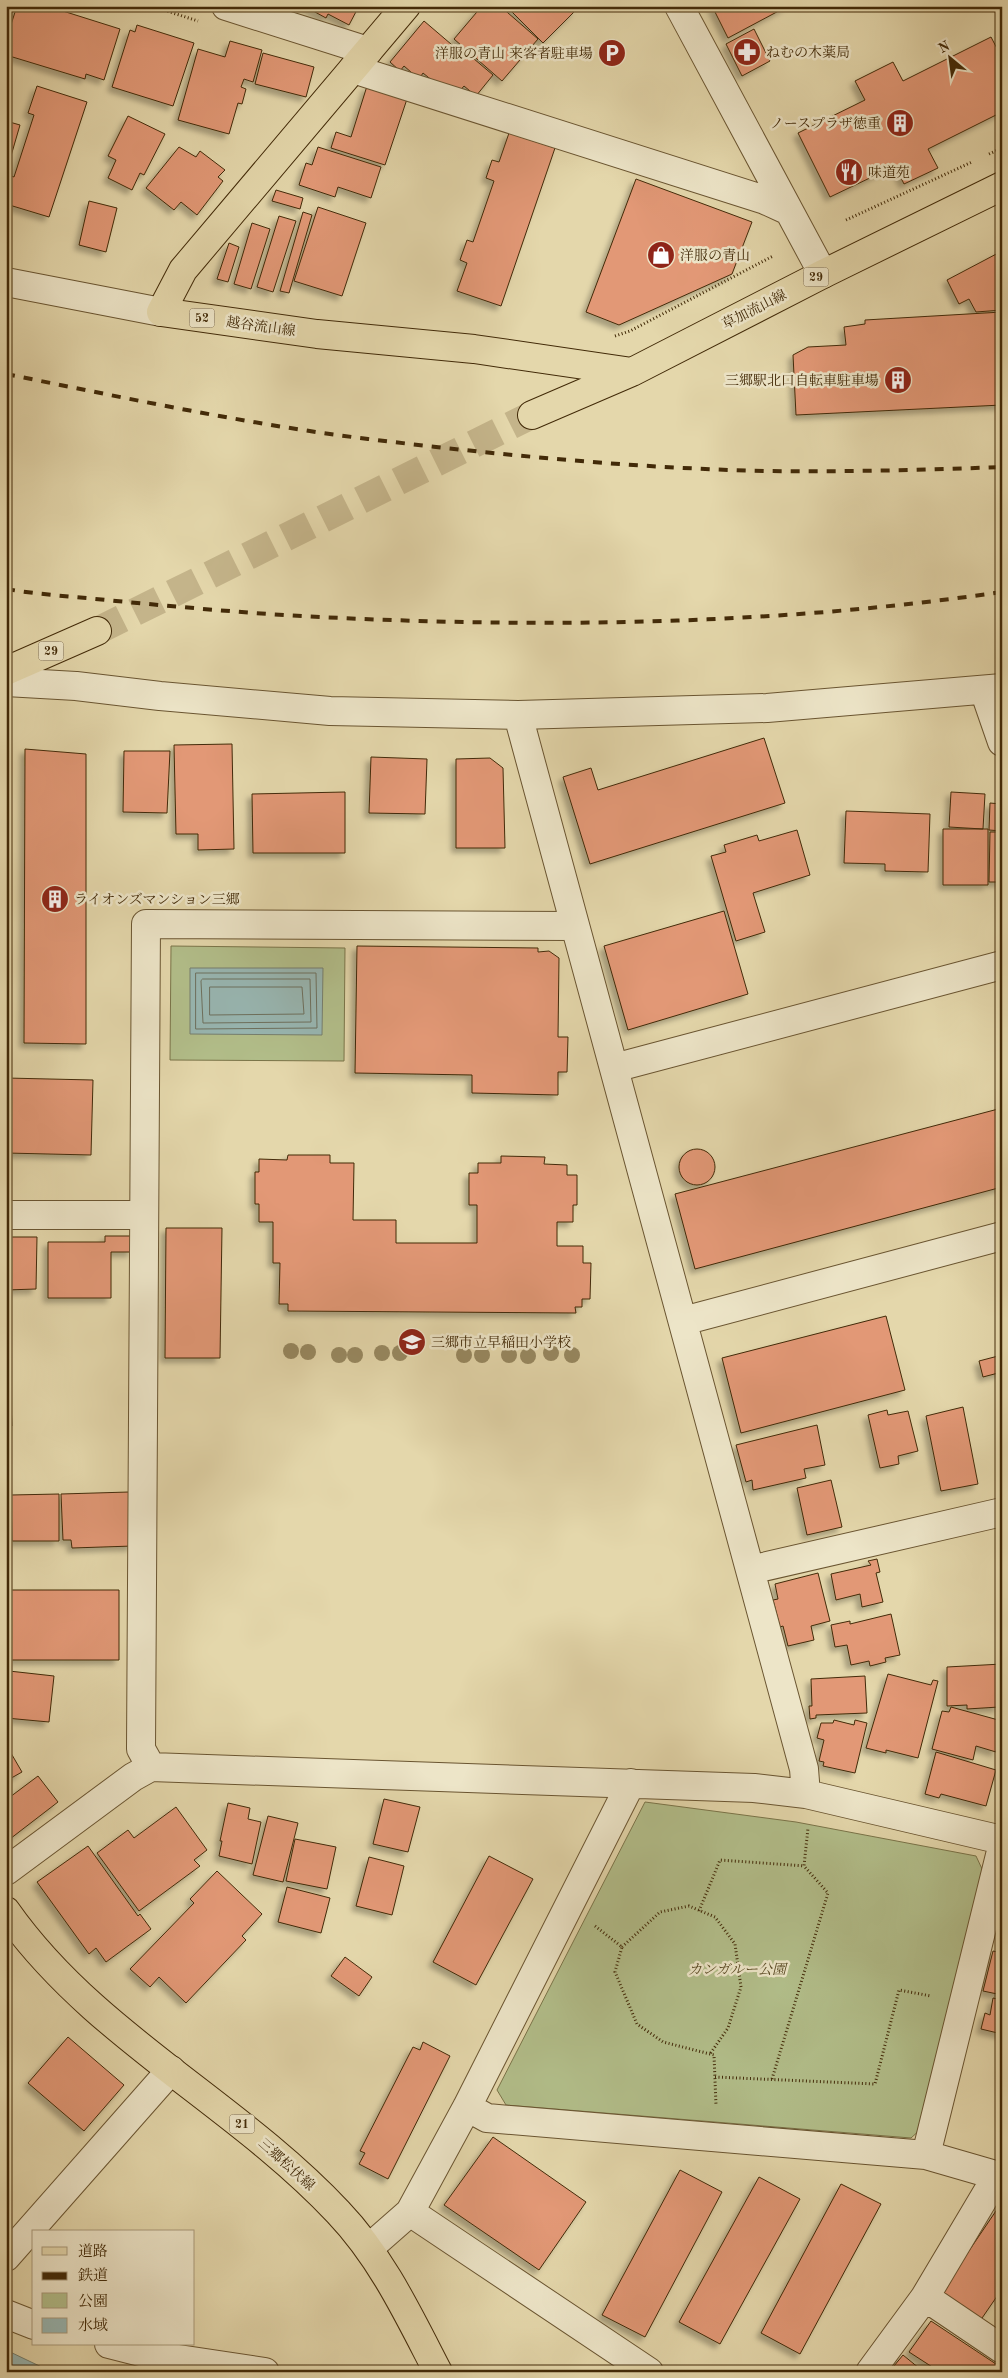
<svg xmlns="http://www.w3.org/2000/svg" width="1008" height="2378" viewBox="0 0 1008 2378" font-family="'Old Standard TT','Noto Serif JP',serif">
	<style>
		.green { fill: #b2be8a; stroke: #7a7449 }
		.water { fill: #98b7b3; stroke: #767f6f }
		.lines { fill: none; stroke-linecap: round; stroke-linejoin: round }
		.shore { stroke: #6d705e; stroke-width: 1 }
		.building { fill: #e29876; stroke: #422a08; filter: url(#shadow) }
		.major-tunnel { stroke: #c4b48a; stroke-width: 28; stroke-dasharray: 28 14; stroke-linecap: butt }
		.minor-casing { stroke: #6a5531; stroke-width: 30 }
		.major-casing { stroke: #422a08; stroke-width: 30 }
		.path { stroke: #422a08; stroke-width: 3; stroke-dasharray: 1 2.5; stroke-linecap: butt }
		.minor { stroke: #ede5c8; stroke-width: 28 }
		.major { stroke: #e4d7ab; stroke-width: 28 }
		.rail { stroke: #422a08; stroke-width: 4; stroke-dasharray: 9 9; stroke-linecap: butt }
		.tree { fill: #978860 }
		.labels { text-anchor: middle; stroke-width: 5; stroke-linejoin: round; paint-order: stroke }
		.shield { fill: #ede5c8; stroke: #756242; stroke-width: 1 }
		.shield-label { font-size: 12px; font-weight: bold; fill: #422a08 }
		.poi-label { font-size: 14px; fill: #422a08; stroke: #ede5c8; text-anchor: start }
		.street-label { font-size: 14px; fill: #422a08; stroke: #ede5c8 }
		.park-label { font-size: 14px; font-style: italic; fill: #584822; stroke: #ede5c8 }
	</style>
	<defs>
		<filter id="shadow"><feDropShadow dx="-4.5" dy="4.5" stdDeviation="2.5" flood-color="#0004"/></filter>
	</defs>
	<rect width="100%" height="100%" fill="#e4d7ab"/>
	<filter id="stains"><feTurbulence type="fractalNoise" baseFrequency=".004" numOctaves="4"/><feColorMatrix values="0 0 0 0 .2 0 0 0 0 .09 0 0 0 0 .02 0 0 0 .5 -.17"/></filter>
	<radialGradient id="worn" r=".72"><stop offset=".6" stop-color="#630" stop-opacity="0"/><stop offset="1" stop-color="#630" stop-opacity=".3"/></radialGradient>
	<path class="green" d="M171 946 345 948 344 1061 170 1060Z
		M645 1802 796 1822 976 1856 983 1871 921 2129 911 2138 506 2105 497 2090Z"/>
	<path class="water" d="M190 968H323L322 1035 190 1034Z
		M6 2350 52 2372H6Z"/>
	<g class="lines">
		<path class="shore" d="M196 973H316L317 1028 196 1029Z
			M203 979H310L311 1022 203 1023 201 981Z
			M210 987H302L304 1014 210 1015Z"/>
	</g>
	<path class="building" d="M17 6H47L120 29 104 80 86 74 85 79 6 55V40Z
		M304 6H359L349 25 328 14 326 18Z
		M482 6H500L538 39 502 81 454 39Z
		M506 6H572L576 10 543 43Z
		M712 6H788L728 38Z
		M424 21 465 56 467 53 493 75 476 96 464 86 457 94 439 86 423 73 419 79 404 66 400 71 390 62Z
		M137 25 194 43 173 106 112 87 130 30 135 32Z
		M754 29 770 61 742 76 726 44Z
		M991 37 1002 58V112L928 149 938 168 904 184 895 166 830 197 798 133 865 100 855 81 893 62 903 81Z
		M230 41 262 50 253 82 244 79 241 87 246 89 242 104 238 103 229 134 178 120 198 49 225 57Z
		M263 53 314 67 306 97 255 84Z
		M37 86 87 102 49 217 6 204V182L9 175 14 177 34 115 28 113Z
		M367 86 407 99 385 165 331 148 336 132 351 137Z
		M128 116 165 134 144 175 140 173 132 190 108 178 116 160 108 156Z
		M6 121 20 125 6 173Z
		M509 133 555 148 501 306 457 291 467 263 460 260 467 240 473 242 494 181 486 178 492 160 499 162Z
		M179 147 196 157 200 151 225 170 218 177 223 181 197 215 181 202 174 210 146 188Z
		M318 147 381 167 371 198 338 187 335 197 299 185 306 163 312 165Z
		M636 179 752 222 732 274 619 325 586 312Z
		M276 190 303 198 300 209 272 201Z
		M89 201 117 208 106 252 79 245Z
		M318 207 366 223 342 296 294 281Z
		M303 212 312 215 289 293 280 291Z
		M279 216 296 221 273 292 257 287Z
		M252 223 270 229 251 289 234 284Z
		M229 243 239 247 228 282 217 279Z
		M1002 251V310L976 312 969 299 959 304 947 280Z
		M1002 312V405L796 415 793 355 808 347 846 345 844 327 865 324V320Z
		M764 738 785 803 590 864 563 777 591 768 598 790Z
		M232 744 234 849 198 850V834H176L174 745Z
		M25 749 86 754V1044L24 1043Z
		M124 751H170L167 813 123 812Z
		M371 757 427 759 425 814 369 813Z
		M490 758 503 768 505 848H456V759Z
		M345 792V853H253L252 794Z
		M951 792 985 794 983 829 949 827Z
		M990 803 1001 804 1002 831 989 830Z
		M846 811 930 814 928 872 885 871V864L844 863Z
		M943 829H988V885H943Z
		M797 830 810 875 753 893 765 932 736 941 711 856 726 852 724 845 757 835 759 841Z
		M990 832H1002V882H989Z
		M724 911 748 994 628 1030 604 946Z
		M357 946 538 948V952L549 951 559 958 558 1037H568L567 1072H558V1095L472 1093V1075L355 1073Z
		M6 1078 93 1080 91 1155 6 1153Z
		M1002 1108V1187L695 1269 675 1194Z
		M679 1167a18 18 0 1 1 36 0a18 18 0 1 1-36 0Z
		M288 1155H330V1163H354L353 1220H396V1243H477V1205H469V1173H478V1163H501V1156L545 1157 544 1164 567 1165V1175H577V1205H573V1222H557V1246H583V1263H591L590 1299H582V1307H575L576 1313 288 1311V1304H279L280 1263H273V1222H259V1204H255V1172H259V1159L287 1160Z
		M166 1228H222L220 1358H165Z
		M105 1236H132V1252H111V1298H48V1242H105Z
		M6 1237H37L36 1289 6 1290Z
		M7 1307 12 1426H6V1307Z
		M886 1316 905 1390 741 1433 722 1358Z
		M1002 1355V1372L983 1377 979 1361Z
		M963 1407 978 1484 941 1491 926 1416Z
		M887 1410 888 1415 908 1411 918 1451 898 1456 899 1464 880 1468 868 1415Z
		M817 1425 825 1465 804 1469 806 1478 753 1490 752 1480 746 1482 736 1445Z
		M831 1480 842 1527 807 1535 797 1488Z
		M129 1492 133 1546 72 1548 71 1540H63L61 1494Z
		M59 1494V1541H12L11 1495Z
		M877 1559 880 1572 876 1573 883 1602 862 1607 860 1594 836 1600 831 1574 871 1565 868 1561Z
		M818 1573 830 1621 811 1626 814 1640 788 1646 783 1626 780 1627 773 1600 778 1599 775 1584Z
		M6 1590H119V1660H6Z
		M891 1614 900 1655 885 1658 886 1662 870 1666 869 1661 851 1665 847 1645 835 1647 831 1625 850 1621V1624Z
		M1002 1664V1693H998L999 1707 967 1709V1705L947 1706V1667Z
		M9 1671 54 1676 49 1722 6 1718Z
		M888 1674 931 1685 933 1680 938 1681 918 1758 886 1750V1753L866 1748Z
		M865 1676 867 1713 816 1715V1718L810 1719 809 1706H812L811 1679Z
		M951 1707 1002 1721 996 1752 976 1746 973 1760 932 1749 942 1711 949 1712Z
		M834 1720 854 1725 855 1720 867 1723 855 1773 823 1766 824 1762 819 1761 824 1740 817 1738 821 1723H833Z
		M8 1748 22 1772 6 1781V1749Z
		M936 1752 996 1770 986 1806 941 1794 939 1798 925 1794Z
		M38 1776 58 1802 6 1842V1800Z
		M384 1799 420 1807 408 1852 373 1844Z
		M228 1803 250 1808 248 1819 261 1822 252 1864 219 1856 222 1841H220Z
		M176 1807 207 1850 194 1860 200 1866 139 1911 97 1853 128 1830 134 1838Z
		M268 1816 298 1823 283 1882 253 1875Z
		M295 1839 336 1847 327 1889 286 1881Z
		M88 1846 138 1916 140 1914 151 1929 106 1962 96 1948 89 1954 37 1882Z
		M489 1856 533 1879 476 1985 433 1962Z
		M369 1857 404 1866 392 1915 356 1906Z
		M217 1871 262 1914 242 1936 246 1940 186 2003 159 1977 150 1987 130 1969 194 1903 190 1899Z
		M287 1887 330 1898 321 1933 278 1922Z
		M993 1951 1002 1953V1995L983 1991Z
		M345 1957 372 1977 359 1996 331 1976Z
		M993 1998 1002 2000V2034L981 2029 985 2013 990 2015Z
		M68 2037 124 2085 84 2131 28 2083Z
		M423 2042 450 2056 388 2179 359 2164 365 2153 360 2151 413 2047 420 2050Z
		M493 2137 586 2202 539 2270 444 2205Z
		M680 2170 722 2192 645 2337 602 2315Z
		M759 2177 800 2199 720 2344 679 2322Z
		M841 2184 881 2204 800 2354 761 2333Z
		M1000 2205 1002 2289 980 2321 941 2292Z
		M931 2321 1002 2368V2372H940L909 2352Z
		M903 2355 914 2364 924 2372H889Z"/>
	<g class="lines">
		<path class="major-tunnel" d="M97 631 532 415"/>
		<g class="minor-casing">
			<path id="minor" d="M226 6 368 51
				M679 6 823 274
				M353 69 765 200 787 210
				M6 282 161 312
				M6 682 76 686 160 696 330 711 518 715 767 708 1002 688
				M984 690 1002 742
				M518 715 804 1769 806 1794
				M614 1068 1002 965
				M6 1215H144
				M683 1321 1002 1236
				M750 1570 1002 1512
				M151 1767 141 1749 146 924 574 926
				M6 1871 133 1777 151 1767 754 1788 806 1794 1002 1840
				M467 2107 487 2118 926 2155 1002 2177
				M926 2155 1002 1847
				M410 2212 467 2107 631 1783
				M369 2248 410 2212 649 2372
				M6 2257 171 2070
				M925 2297 1002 2349
				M6 2314 34 2325
				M109 2344 152 2355 265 2372
				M870 2372 925 2297 997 2176"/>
		</g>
		<g class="major-casing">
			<path id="major" d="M406 6 183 270 161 312 317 334 474 349 632 372
				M532 415 632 372 823 274 1002 186
				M6 671 97 631
				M6 1911C93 2035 236 2103 338 2212 382 2258 409 2316 438 2372"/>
		</g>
		<path class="path" d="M151 6 198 21
			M989 154 1002 148
			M846 220 972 162
			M615 336 630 331 773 256
			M699 1911 720 1860 804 1866
			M595 1926 622 1947 615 1972 637 2024 663 2042 714 2055 716 2105
			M622 1947 660 1912 689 1906 715 1917 735 1944 741 1987 728 2028 710 2054
			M715 2077 875 2084 899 1990 931 1996
			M772 2079 828 1893 804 1866 808 1828"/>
		<use href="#minor" class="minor"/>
		<use href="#major" class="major"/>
		<path class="rail" d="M6 374C126 398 246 424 368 439 500 455 633 468 765 471 844 472 923 470 1002 467
			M6 589C42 595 79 597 116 601 191 608 266 615 341 618 561 628 783 624 1002 592"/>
	</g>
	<g class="tree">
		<circle cx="291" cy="1351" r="8"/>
		<circle cx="308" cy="1352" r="8"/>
		<circle cx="382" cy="1353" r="8"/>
		<circle cx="400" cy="1353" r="8"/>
		<circle cx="551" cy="1353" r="8"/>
		<circle cx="339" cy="1355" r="8"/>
		<circle cx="355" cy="1355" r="8"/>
		<circle cx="464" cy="1355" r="8"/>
		<circle cx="482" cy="1355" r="8"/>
		<circle cx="509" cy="1355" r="8"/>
		<circle cx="572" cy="1355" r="8"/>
		<circle cx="528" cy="1356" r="8"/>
	</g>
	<defs>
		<g id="pharmacy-disc" transform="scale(1.4375)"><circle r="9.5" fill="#8f2418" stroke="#ede5c8"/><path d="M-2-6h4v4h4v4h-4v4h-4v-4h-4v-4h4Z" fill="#fff"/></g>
		<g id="parking-disc" transform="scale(1.4375)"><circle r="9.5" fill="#8f2418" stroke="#ede5c8"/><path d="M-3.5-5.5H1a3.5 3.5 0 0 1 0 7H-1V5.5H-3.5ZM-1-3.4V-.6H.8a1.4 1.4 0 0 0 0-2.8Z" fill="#fff"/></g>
		<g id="building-disc" transform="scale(1.4375)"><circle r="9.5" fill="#8f2418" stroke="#ede5c8"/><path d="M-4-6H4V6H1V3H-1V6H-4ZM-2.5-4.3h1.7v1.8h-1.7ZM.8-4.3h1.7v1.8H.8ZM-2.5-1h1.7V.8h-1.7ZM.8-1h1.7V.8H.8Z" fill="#fff"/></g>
		<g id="restaurant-disc" transform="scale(1.4375)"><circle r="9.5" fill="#8f2418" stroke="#ede5c8"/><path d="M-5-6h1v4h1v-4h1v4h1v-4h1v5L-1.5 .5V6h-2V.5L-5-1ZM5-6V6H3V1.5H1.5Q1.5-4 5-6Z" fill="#fff"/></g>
		<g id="shop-disc" transform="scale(1.4375)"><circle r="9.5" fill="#8f2418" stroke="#ede5c8"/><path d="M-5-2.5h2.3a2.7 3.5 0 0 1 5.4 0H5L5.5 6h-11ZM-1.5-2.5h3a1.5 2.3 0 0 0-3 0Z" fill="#fff"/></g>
		<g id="school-disc" transform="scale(1.4375)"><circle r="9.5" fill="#8f2418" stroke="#ede5c8"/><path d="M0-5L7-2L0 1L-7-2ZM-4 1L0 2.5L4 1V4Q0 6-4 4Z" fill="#fff"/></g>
	</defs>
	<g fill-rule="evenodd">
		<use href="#pharmacy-disc" x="747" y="52"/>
		<use href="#parking-disc" x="612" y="53"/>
		<use href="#building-disc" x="900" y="123"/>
		<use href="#restaurant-disc" x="849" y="172"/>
		<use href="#shop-disc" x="661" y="255"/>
		<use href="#building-disc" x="898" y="380"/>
		<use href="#building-disc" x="55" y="899"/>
		<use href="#school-disc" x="412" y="1342"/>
	</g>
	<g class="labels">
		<g class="shield">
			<rect x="803.5" y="267.5" width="25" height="19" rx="4"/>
			<rect x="189.5" y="308.5" width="25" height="19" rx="4"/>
			<rect x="38.5" y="641.5" width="25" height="19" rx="4"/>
			<rect x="229.5" y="2114.5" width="25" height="19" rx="4"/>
		</g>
		<g class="shield-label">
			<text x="816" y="281">29</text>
			<text x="202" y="322">52</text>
			<text x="51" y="655">29</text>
			<text x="242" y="2128">21</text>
		</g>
		<g class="poi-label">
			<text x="766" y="57">ねむの木薬局</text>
			<text x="593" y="58" text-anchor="end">洋服の青山 来客者駐車場</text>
			<text x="881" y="128" text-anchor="end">ノースプラザ徳重</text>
			<text x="868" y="177">味道苑</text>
			<text x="680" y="260">洋服の青山</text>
			<text x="879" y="385" text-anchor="end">三郷駅北口自転車駐車場</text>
			<text x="74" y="904">ライオンズマンション三郷</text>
			<text x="431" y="1347">三郷市立早稲田小学校</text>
		</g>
		<g class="street-label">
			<text transform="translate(754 309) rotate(-27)" y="5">草加流山線</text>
			<text transform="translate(261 326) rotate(8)" y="5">越谷流山線</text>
			<text transform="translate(287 2164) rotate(42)" y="5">三郷松伏線</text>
		</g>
		<g class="park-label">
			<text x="737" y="1974">カンガルー公園</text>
		</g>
	</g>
	<rect width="1008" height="2378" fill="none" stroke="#e4d7ab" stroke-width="25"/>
	<rect x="8" y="8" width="993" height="2363" fill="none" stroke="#422a08" stroke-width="2.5"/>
	<rect x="12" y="12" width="983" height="2353" fill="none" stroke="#422a08"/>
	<rect x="32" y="2230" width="162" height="115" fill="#ede5c8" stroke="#a99a7b"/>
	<rect x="42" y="2247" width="25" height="8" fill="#e4d7ab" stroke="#a99a7b"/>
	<text x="78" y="2256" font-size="15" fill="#422a08">道路</text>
	<rect x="42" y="2272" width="25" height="8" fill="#422a08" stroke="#a99a7b"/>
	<text x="78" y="2280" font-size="15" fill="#422a08">鉄道</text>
	<rect x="42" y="2293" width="25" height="15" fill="#b2be8a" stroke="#a99a7b"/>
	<text x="78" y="2306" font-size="15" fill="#422a08">公園</text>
	<rect x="42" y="2318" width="25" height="15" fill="#98b7b3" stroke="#a99a7b"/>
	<text x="78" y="2330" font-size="15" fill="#422a08">水域</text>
	<g transform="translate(950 58) rotate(331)" stroke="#ede5c8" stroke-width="4" paint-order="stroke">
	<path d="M0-4L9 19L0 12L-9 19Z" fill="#422a08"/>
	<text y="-8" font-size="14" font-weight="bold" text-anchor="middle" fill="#422a08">N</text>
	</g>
	<rect width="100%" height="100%" filter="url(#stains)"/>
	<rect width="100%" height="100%" fill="url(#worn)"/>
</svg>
